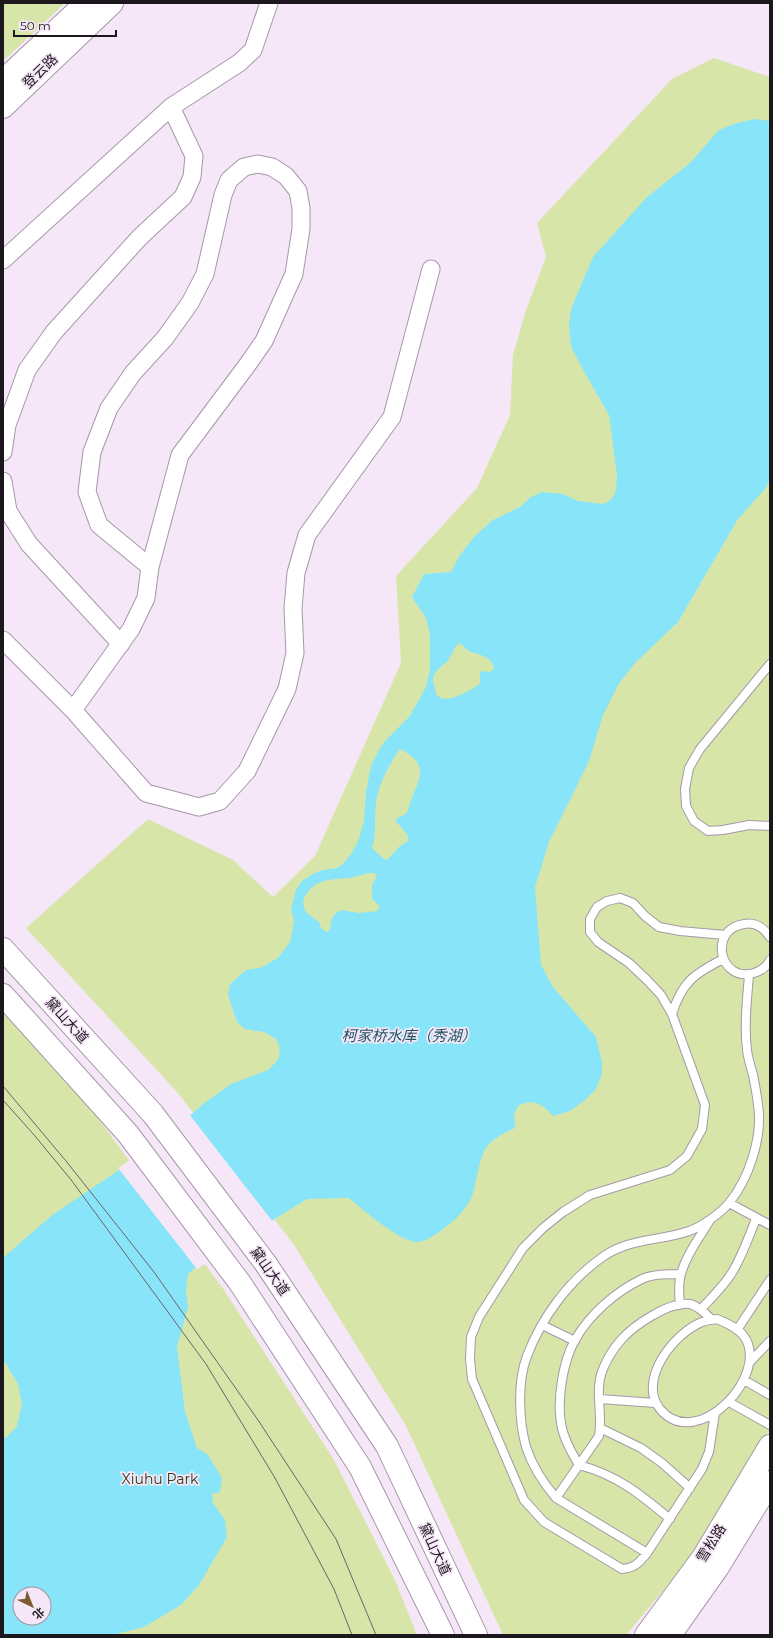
<svg xmlns="http://www.w3.org/2000/svg" width="773" height="1638" viewBox="0 0 773 1638" font-family="Montserrat,'Noto Sans SC',sans-serif">
	<style>
		.green { fill: #d7e6a8; fill-rule: evenodd }
		.water { fill: #87e4f9; fill-rule: evenodd }
		.pier { fill: #f6e7f8 }
		.lines { fill: none; stroke-linecap: round; stroke-linejoin: round }
		.lane-casing { stroke: #a598a8; stroke-width: 10 }
		.street-casing { stroke: #a598a8; stroke-width: 19 }
		.secondary-casing { stroke: #a598a8; stroke-width: 24 }
		.primary-casing { stroke: #a598a8; stroke-width: 24 }
		.lane { stroke: #fff; stroke-width: 8 }
		.street { stroke: #fff; stroke-width: 17 }
		.secondary { stroke: #fff; stroke-width: 22 }
		.primary { stroke: #fff; stroke-width: 22 }
		.tram { stroke: #6b636d; stroke-width: 1 }
		.labels { text-anchor: middle; stroke-width: 3.5; stroke-linejoin: round; paint-order: stroke }
		.street-label { font-size: 14px; fill: #1c171d; stroke: #f6e7f8 }
		.park-label { font-size: 14px; fill: #303712; stroke: #f6e7f8 }
		.water-label { font-size: 15px; font-style: italic; fill: #215662; stroke: #f6e7f8 }
	</style>
	<rect width="100%" height="100%" fill="#f6e7f8"/>
	<path class="green" d="M3 3H65L3 61Z
		M714 58 770 77V1429L693 1555 626 1635H503L405 1424 294 1245 177 1092 26 928 148 819 233 860 273 897 315 856 401 663 396 576 477 488 510 415 513 355 526 310 546 257 537 223 672 79Z
		M3 1012 78 1091 224 1290 334 1460 395 1580 417 1635H3ZM20 1594H44V1618H20Z"/>
	<path class="water" d="M754 119 770 121V479L765 489 738 519 678 622 634 664 618 685 603 715 589 761 549 842 535 887 541 965 553 987 596 1037 602 1062V1074L596 1089 585 1100 570 1111 553 1116C542 1104 534 1098 518 1106L514 1115 515 1128C505 1132 496 1137 489 1144 479 1154 477 1183 472 1196 467 1208 457 1218 447 1226 439 1232 428 1241 418 1242 401 1243 362 1209 349 1198L307 1199 195 1268 188 1274 186 1291 188 1307 177 1347 185 1412 197 1448 208 1455 222 1478 220 1492 212 1494 213 1503 225 1520 227 1537 199 1585 181 1605 144 1627 112 1635H3V1438L7 1437 17 1426 22 1404 18 1384 3 1359V1258L51 1216 156 1145 203 1104 231 1084 268 1070 276 1062 279 1057 280 1048 276 1039 264 1032 245 1029 237 1022 228 995 230 984 246 970 260 968 278 958 290 942 294 921 291 909 296 890 302 881 313 874 323 870 337 868 343 864 352 853 359 839 364 821 366 792 371 766 379 750 385 741 409 717 419 700 426 687 430 670V635L426 618 412 597 424 574 451 572 460 555 474 537 493 520 520 507 531 497 542 492 563 494 578 501 602 504 608 502 613 497 616 490 617 475 609 415 586 375 571 347 569 325 571 309 593 257 646 198 690 163 719 130 734 124ZM459 643C463 645 466 649 469 651 479 655 492 656 494 669L490 672 482 671 480 673V684C471 690 439 710 435 690 434 684 432 680 434 675 438 667 445 665 449 659 452 654 454 647 459 643ZM400 749C427 763 422 774 412 798 406 812 412 812 396 819V822C401 826 404 831 408 836V841L400 846 388 859 385 860 372 848C377 833 374 818 376 802 379 783 389 765 400 749ZM370 873H374L377 875 372 885V899L380 906 377 911 359 913 341 910 334 915 331 921 330 930 327 932 321 928C320 917 307 918 304 908 302 903 304 897 307 893 318 878 333 880 349 878 356 877 363 874 370 873ZM20 1594H44V1618H20Z"/>
	<path class="pier" d="M189 1114 273 1222 197 1269 118 1168 155 1144Z"/>
	<g class="lines">
		<g class="lane-casing">
			<path id="lane" d="M770 664 700 749 689 768 685 789 686 806 694 821 708 831 723 830 749 825 770 826
				M770 937C764 928 755 922 744 924 708 929 719 983 754 973 761 971 767 966 770 960
				M672 1014C682 982 694 974 723 959
				M729 1203 770 1225
				M680 1305C679 1295 678 1284 681 1274 686 1255 700 1237 710 1220
				M701 1309C712 1297 725 1285 733 1271 743 1254 749 1236 756 1219
				M717 1319C726 1323 737 1327 743 1335 773 1373 697 1454 660 1409 637 1380 674 1333 702 1322 707 1320 713 1320 717 1319Z
				M542 1325 575 1341
				M737 1330 770 1280
				M749 1363 770 1341
				M744 1380 770 1395
				M600 1399 655 1403
				M729 1402 770 1425
				M715 1413 709 1452 702 1469 647 1553C640 1562 635 1568 622 1569L544 1522 524 1500 472 1379 470 1359 471 1337 479 1317 523 1248 543 1228 563 1212 590 1195 670 1170 687 1156 702 1129 705 1105 672 1014 661 995 647 980 629 963 598 942 590 932V919L597 907 607 901 620 898 633 903 645 916 659 927 680 931 725 935
				M600 1428 641 1448 662 1463 690 1488
				M556 1498 599 1436C603 1414 594 1390 603 1369 607 1359 614 1348 621 1340 633 1326 669 1301 690 1304 699 1306 706 1314 712 1320
				M670 1519C640 1494 617 1475 579 1465 571 1452 563 1438 561 1423 557 1399 563 1361 575 1340 590 1314 615 1292 642 1279 653 1274 668 1274 681 1274
				M647 1553 556 1498C544 1484 532 1465 526 1447 519 1421 517 1382 527 1356 542 1317 569 1280 604 1256 630 1238 661 1241 689 1231 701 1227 721 1213 729 1203 749 1179 763 1136 758 1105 757 1095 755 1085 753 1075 751 1067 748 1059 747 1050 744 1025 747 1000 749 975"/>
		</g>
		<g class="street-casing">
			<path id="street" d="M3 260 171 107 239 63 253 50 269 3
				M3 452 7 425 27 370 54 332 140 237 183 197 192 177 194 156 171 107
				M3 481 8 511 29 544 121 644
				M3 640 73 710 146 793 199 807 220 801 247 771 287 689 295 653 293 608 296 573 307 535 392 417 431 269
				M73 710 131 629 146 598 150 567 180 455 248 364 264 341 294 274 301 229V208L298 191 286 176 272 167 258 164 244 167 229 180 223 195 205 274 190 303 165 338 133 373 109 408 92 452 87 492 99 525 150 567"/>
		</g>
		<g class="secondary-casing">
			<path id="secondary" d="M3 81 86 3
				M3 107 112 3
				M646 1635 704 1556 770 1446
				M670 1635 718 1567 770 1482"/>
		</g>
		<g class="primary-casing">
			<path id="primary" d="M3 949 153 1114 266 1264 387 1446 476 1635
				M3 995 128 1134 240 1283 360 1467 443 1635"/>
		</g>
		<use href="#lane" class="lane"/>
		<use href="#street" class="street"/>
		<use href="#secondary" class="secondary"/>
		<use href="#primary" class="primary"/>
		<path class="tram" d="M3 1086 66 1161 154 1272 258 1420 336 1539 376 1635
			M3 1100 35 1136 72 1181 206 1364 275 1478 334 1589 352 1635"/>
	</g>
	<g class="labels">
		<g class="street-label">
			<text transform="translate(40 71) rotate(-44)" y="5">登云路</text>
			<text transform="translate(67 1020) rotate(48)" y="5">黛山大道</text>
			<text transform="translate(270 1271) rotate(55)" y="5">黛山大道</text>
			<text transform="translate(711 1543) rotate(-58)" y="5">雪松路</text>
			<text transform="translate(435 1549) rotate(65)" y="5">黛山大道</text>
		</g>
		<g class="park-label">
			<text x="160" y="1484">Xiuhu Park</text>
		</g>
		<g class="water-label">
			<text x="409" y="1041">柯家桥水库（秀湖）</text>
		</g>
	</g>
	<rect width="773" height="1638" fill="none" stroke="#1c171d" stroke-width="8"/>
	<g transform="translate(32 1606) rotate(137)"><circle r="19" fill="#f6e7f8" stroke="#9f94a0"/>
	<path d="M0-3L7 15L0 10L-7 15Z" fill="#7b5b30"/>
	<text y="-6" font-size="11" font-weight="bold" text-anchor="middle" fill="#1c171d">北</text>
	</g>
	<path d="M14 30v6h102v-6" fill="none" stroke="#1c171d" stroke-width="2"/>
	<text x="20" y="30" font-size="12" fill="#1c171d" stroke="#f6e7f8" stroke-width="3" paint-order="stroke">50 m</text>
</svg>
